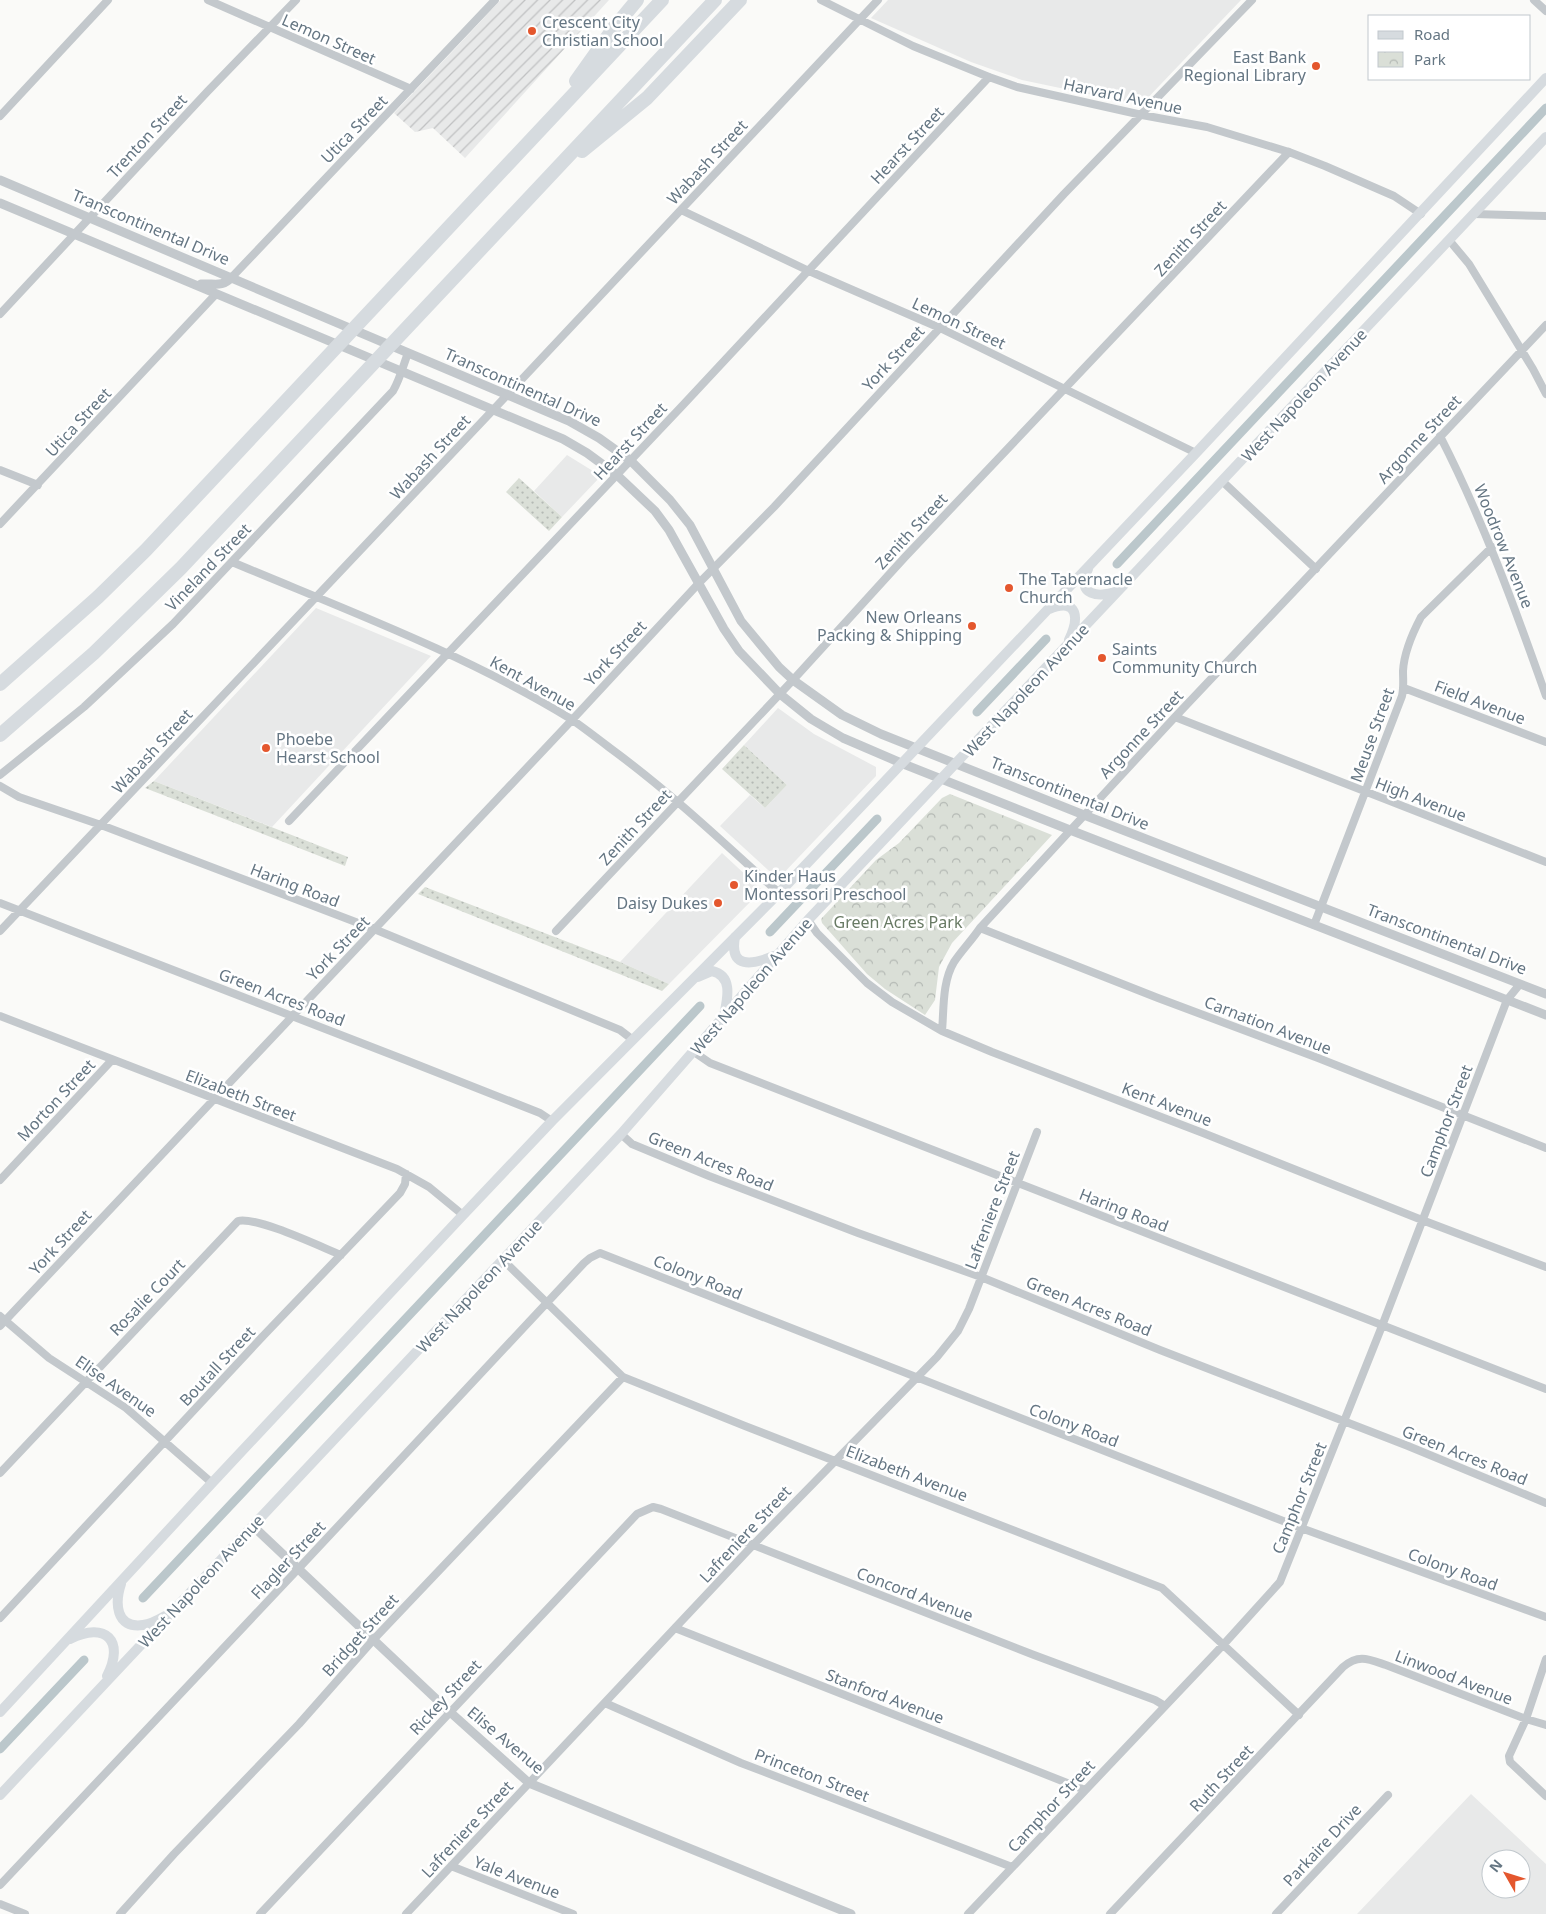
<svg xmlns="http://www.w3.org/2000/svg" width="1546" height="1914" viewBox="0 0 1546 1914" font-family="'Noto Sans',sans-serif">
	<style>
		.built { fill: #e8e9e9; fill-rule: evenodd }
		.industrial { fill: url(#industrial-furrows) }
		.grass { fill: url(#grass-dots) }
		.park { fill: url(#park-crowns) }
		.lines { fill: none; stroke-linecap: round; stroke-linejoin: round }
		.canal { stroke: #bbc7cb; stroke-width: 9 }
		.minor { stroke: #c3c8cc; stroke-width: 8 }
		.tertiary { stroke: #c3c8cc; stroke-width: 9 }
		.secondary { stroke: #d6dbdf; stroke-width: 10 }
		.motorway { stroke: #d6dbdf; stroke-width: 14 }
		.poi-dot { fill: #e4572e; stroke: #fff; stroke-width: 2 }
		.labels { text-anchor: middle; stroke-width: 5; stroke-linejoin: round; paint-order: stroke }
		.poi-label { font-size: 16px; fill: #657683; stroke: #fff; text-anchor: start }
		.street-label { font-size: 16px; fill: #657683; stroke: #fff }
		.park-label { font-size: 16px; fill: #687a64; stroke: #fff }
	</style>
	<defs>
		<pattern id="industrial-furrows" width="10" height="10" patternUnits="userSpaceOnUse" patternTransform="scale(1.25)"><rect width="10" height="10" fill="#e8e9e9"/><path d="M-1 1l2-2M0 10L10 0M9 11l2-2" fill="none" stroke="#c0c1c2"/></pattern>
		<pattern id="grass-dots" width="8" height="8" patternUnits="userSpaceOnUse" patternTransform="scale(1.25)"><rect width="8" height="8" fill="#dadfd7"/><path d="M2 2h.1M6 6h.1" fill="none" stroke="#b4b9b4" stroke-width="1.8" stroke-linecap="round"/></pattern>
		<pattern id="park-crowns" width="20" height="18" patternUnits="userSpaceOnUse" patternTransform="scale(1.25)"><rect width="20" height="18" fill="#dadfd7"/><path d="M2 6a3 3 0 1 1 6 0M12 15a3 3 0 1 1 6 0" fill="none" stroke="#b4b9b4"/></pattern>
	</defs>
	<rect width="100%" height="100%" fill="#fafaf8"/>
	<path class="built" d="M888 0H1241L1141 105 1022 80 971 62 871 18Z
		M567 455 601 476 562 517 534 491Z
		M316 608 431 656 272 827 154 781Z
		M778 708 814 734 876 767V776L778 879 720 826 750 795 765 808 787 785 744 745Z
		M722 853 762 890 669 984 620 962Z
		M1471 1794 1546 1864V1914H1357ZM1491 1859H1521V1889H1491Z"/>
	<path class="industrial" d="M501 0H609L465 158 433 128 415 132 394 113Z"/>
	<path class="grass" d="M519 478 562 517 549 531 506 492Z
		M744 745 787 785 765 808 722 769Z
		M154 781 348 857 345 866 145 788Z
		M425 887 620 962 669 984 662 991 418 894Z"/>
	<path class="park" d="M950 794 1052 835 952 943 939 967 935 1000 925 1015 885 989 867 974 822 923 821 919 876 860 899 843 942 798Z"/>
	<g class="lines">
		<path class="canal" d="M1117 564 1546 108
			M977 712 1046 639
			M770 932 877 819
			M143 1598 700 1006
			M0 1749 84 1660"/>
		<path class="minor" d="M208 0 411 89
			M821 0 913 46 989 77 1017 87 1142 115 1207 127 1289 152 1325 166 1394 196 1421 214
			M1534 0 1546 11
			M0 116 108 0
			M681 210 809 271 940 328 1196 453
			M1474 214 1546 216
			M1449 240 1469 264 1533 369 1546 394
			M232 277 495 0
			M0 314 207 92 296 0
			M1440 436C1483 520 1515 608 1546 696
			M0 470 38 485
			M1222 481 1316 569
			M0 524 216 294
			M232 562C346 610 465 654 571 719 584 728 597 738 610 748 670 792 724 843 779 893
			M1404 688 1546 742
			M1175 717 1546 862
			M0 775 84 707 173 624 393 391C400 379 403 366 408 353
			M0 786 19 797 101 825 374 929 620 1030 633 1040
			M289 821 683 405 989 77
			M0 903 408 1061 540 1113 552 1121
			M808 920 817 933 867 983 892 1002 942 1031 992 1052 1203 1133 1422 1220 1546 1267
			M1314 925 1402 696C1404 687 1403 680 1403 671 1404 653 1412 634 1421 617L1492 547
			M980 928 1158 998 1318 1058 1546 1148
			M0 931 493 410 878 0
			M556 931 793 680 905 557 1289 152
			M0 1016 397 1169 429 1187 463 1215
			M942 1031C944 1009 942 982 954 962 962 950 972 940 980 928L1175 717 1546 325
			M694 1052 710 1063 1546 1389
			M621 1134 632 1144 709 1176 858 1233 981 1277 1160 1350 1408 1446 1546 1503
			M0 1180 112 1060
			M503 1260 623 1377 745 1426 1162 1588 1299 1715
			M0 1316 49 1358 126 1408 212 1483
			M0 1326 572 720 699 583 774 507 1064 194 1252 0
			M0 1473 238 1221C256 1216 321 1247 341 1255
			M0 1618 264 1335 400 1193 405 1184 406 1174
			M675 1628 1085 1790
			M1546 1659 1526 1719 1509 1756 1510 1762 1546 1796
			M605 1703 741 1763 1012 1867
			M451 1866 573 1914
			M0 1885 299 1568 584 1263 590 1258 600 1253 1301 1528 1546 1617
			M0 1904 25 1914
			M120 1914 174 1854 299 1724 374 1639 623 1377
			M260 1914 637 1514 653 1507 661 1509 1034 1655 1155 1700 1165 1706
			M406 1914 753 1545 937 1357 958 1331 969 1309 1037 1132
			M968 1914 1224 1644 1280 1582 1382 1326 1507 1000 1520 984
			M1110 1914 1343 1667C1359 1654 1368 1659 1386 1665L1526 1719 1546 1725
			M1276 1914 1388 1795"/>
		<path class="tertiary" d="M0 180 569 421 599 438 631 461 670 500 690 525 741 621 779 667 793 680 842 715 881 734 1084 815 1546 994
			M0 203 563 439 587 453 617 475 655 511 669 530 724 629 739 651 780 694 811 719 843 738 901 763 1070 830 1546 1015
			M201 284C214 283 222 288 232 277
			M253 1526 450 1712 529 1783 851 1914"/>
		<path class="secondary" d="M1088 569C1075 596 1099 598 1118 591
			M1049 609C1079 597 1079 619 1069 640
			M735 937C729 969 752 965 774 956
			M698 977 712 971C734 976 727 1000 724 1016
			M121 1584C115 1602 115 1629 143 1625 151 1624 158 1620 165 1616
			M70 1639C106 1621 125 1641 107 1676
			M0 1712 212 1483 463 1215 552 1121 779 893 1196 453 1546 78
			M0 1795 621 1134 808 920 1546 137"/>
		<path class="motorway" d="M576 81 613 29 637 0
			M582 151 647 98 740 0
			M0 684 98 597 146 550 662 0
			M0 735 94 653 181 568 715 0"/>
	</g>
	<g class="poi-dot">
		<circle cx="532" cy="31" r="5"/>
		<circle cx="1316" cy="66" r="5"/>
		<circle cx="1009" cy="588" r="5"/>
		<circle cx="972" cy="626" r="5"/>
		<circle cx="1102" cy="658" r="5"/>
		<circle cx="266" cy="748" r="5"/>
		<circle cx="734" cy="885" r="5"/>
		<circle cx="718" cy="903" r="5"/>
	</g>
	<g class="labels">
		<g class="poi-label">
			<text x="542" y="28">Crescent City<tspan x="542" dy="18">Christian School</tspan></text>
			<text x="1306" y="63" text-anchor="end">East Bank<tspan x="1306" dy="18">Regional Library</tspan></text>
			<text x="1019" y="585">The Tabernacle<tspan x="1019" dy="18">Church</tspan></text>
			<text x="962" y="623" text-anchor="end">New Orleans<tspan x="962" dy="18">Packing &amp; Shipping</tspan></text>
			<text x="1112" y="655">Saints<tspan x="1112" dy="18">Community Church</tspan></text>
			<text x="276" y="745">Phoebe<tspan x="276" dy="18">Hearst School</tspan></text>
			<text x="744" y="882">Kinder Haus<tspan x="744" dy="18">Montessori Preschool</tspan></text>
			<text x="708" y="909" text-anchor="end">Daisy Dukes</text>
		</g>
		<g class="street-label">
			<text transform="translate(329 39) rotate(24)" y="6">Lemon Street</text>
			<text transform="translate(1123 96) rotate(12)" y="6">Harvard Avenue</text>
			<text transform="translate(354 129) rotate(-46)" y="6">Utica Street</text>
			<text transform="translate(147 136) rotate(-47)" y="6">Trenton Street</text>
			<text transform="translate(907 145) rotate(-47)" y="6">Hearst Street</text>
			<text transform="translate(707 162) rotate(-47)" y="6">Wabash Street</text>
			<text transform="translate(151 227) rotate(23)" y="6">Transcontinental Drive</text>
			<text transform="translate(1190 238) rotate(-47)" y="6">Zenith Street</text>
			<text transform="translate(959 323) rotate(25)" y="6">Lemon Street</text>
			<text transform="translate(893 358) rotate(-47)" y="6">York Street</text>
			<text transform="translate(523 387) rotate(24)" y="6">Transcontinental Drive</text>
			<text transform="translate(1304 395) rotate(-47)" y="6">West Napoleon Avenue</text>
			<text transform="translate(78 422) rotate(-47)" y="6">Utica Street</text>
			<text transform="translate(1419 439) rotate(-47)" y="6">Argonne Street</text>
			<text transform="translate(630 441) rotate(-47)" y="6">Hearst Street</text>
			<text transform="translate(430 457) rotate(-47)" y="6">Wabash Street</text>
			<text transform="translate(911 531) rotate(-47)" y="6">Zenith Street</text>
			<text transform="translate(1504 546) rotate(68)" y="6">Woodrow Avenue</text>
			<text transform="translate(208 567) rotate(-46)" y="6">Vineland Street</text>
			<text transform="translate(615 653) rotate(-47)" y="6">York Street</text>
			<text transform="translate(533 683) rotate(29)" y="6">Kent Avenue</text>
			<text transform="translate(1026 690) rotate(-47)" y="6">West Napoleon Avenue</text>
			<text transform="translate(1480 702) rotate(21)" y="6">Field Avenue</text>
			<text transform="translate(1141 734) rotate(-47)" y="6">Argonne Street</text>
			<text transform="translate(1372 735) rotate(-70)" y="6">Meuse Street</text>
			<text transform="translate(152 751) rotate(-47)" y="6">Wabash Street</text>
			<text transform="translate(1070 793) rotate(22)" y="6">Transcontinental Drive</text>
			<text transform="translate(1421 799) rotate(21)" y="6">High Avenue</text>
			<text transform="translate(635 827) rotate(-47)" y="6">Zenith Street</text>
			<text transform="translate(295 885) rotate(21)" y="6">Haring Road</text>
			<text transform="translate(1447 939) rotate(21)" y="6">Transcontinental Drive</text>
			<text transform="translate(338 948) rotate(-46)" y="6">York Street</text>
			<text transform="translate(751 986) rotate(-49)" y="6">West Napoleon Avenue</text>
			<text transform="translate(282 997) rotate(21)" y="6">Green Acres Road</text>
			<text transform="translate(1268 1025) rotate(21)" y="6">Carnation Avenue</text>
			<text transform="translate(241 1095) rotate(21)" y="6">Elizabeth Street</text>
			<text transform="translate(56 1100) rotate(-47)" y="6">Morton Street</text>
			<text transform="translate(1167 1104) rotate(21)" y="6">Kent Avenue</text>
			<text transform="translate(1446 1121) rotate(-69)" y="6">Camphor Street</text>
			<text transform="translate(711 1161) rotate(22)" y="6">Green Acres Road</text>
			<text transform="translate(992 1210) rotate(-69)" y="6">Lafreniere Street</text>
			<text transform="translate(1124 1210) rotate(21)" y="6">Haring Road</text>
			<text transform="translate(60 1242) rotate(-47)" y="6">York Street</text>
			<text transform="translate(698 1277) rotate(22)" y="6">Colony Road</text>
			<text transform="translate(479 1286) rotate(-47)" y="6">West Napoleon Avenue</text>
			<text transform="translate(147 1297) rotate(-46)" y="6">Rosalie Court</text>
			<text transform="translate(1089 1306) rotate(22)" y="6">Green Acres Road</text>
			<text transform="translate(217 1366) rotate(-47)" y="6">Boutall Street</text>
			<text transform="translate(116 1386) rotate(35)" y="6">Elise Avenue</text>
			<text transform="translate(1074 1425) rotate(21)" y="6">Colony Road</text>
			<text transform="translate(1465 1455) rotate(22)" y="6">Green Acres Road</text>
			<text transform="translate(907 1473) rotate(21)" y="6">Elizabeth Avenue</text>
			<text transform="translate(1299 1498) rotate(-68)" y="6">Camphor Street</text>
			<text transform="translate(745 1534) rotate(-47)" y="6">Lafreniere Street</text>
			<text transform="translate(288 1560) rotate(-47)" y="6">Flagler Street</text>
			<text transform="translate(1453 1569) rotate(20)" y="6">Colony Road</text>
			<text transform="translate(201 1581) rotate(-47)" y="6">West Napoleon Avenue</text>
			<text transform="translate(915 1594) rotate(21)" y="6">Concord Avenue</text>
			<text transform="translate(360 1635) rotate(-48)" y="6">Bridget Street</text>
			<text transform="translate(1454 1677) rotate(21)" y="6">Linwood Avenue</text>
			<text transform="translate(885 1696) rotate(21)" y="6">Stanford Avenue</text>
			<text transform="translate(445 1697) rotate(-47)" y="6">Rickey Street</text>
			<text transform="translate(506 1740) rotate(40)" y="6">Elise Avenue</text>
			<text transform="translate(812 1775) rotate(21)" y="6">Princeton Street</text>
			<text transform="translate(1221 1778) rotate(-47)" y="6">Ruth Street</text>
			<text transform="translate(1051 1806) rotate(-47)" y="6">Camphor Street</text>
			<text transform="translate(467 1829) rotate(-47)" y="6">Lafreniere Street</text>
			<text transform="translate(1322 1845) rotate(-47)" y="6">Parkaire Drive</text>
			<text transform="translate(517 1877) rotate(21)" y="6">Yale Avenue</text>
		</g>
		<g class="park-label">
			<text x="898" y="928">Green Acres Park</text>
		</g>
	</g>
	<rect x="1368" y="15" width="162" height="65" fill="#ffffff" stroke="#c1c8cd"/>
	<rect x="1378" y="31" width="25" height="8" fill="#d6dbdf" stroke="#c1c8cd"/>
	<text x="1414" y="40" font-size="15" fill="#657683">Road</text>
	<rect x="1378" y="52" width="25" height="15" fill="url(#park-crowns)" stroke="#c1c8cd"/>
	<text x="1414" y="65" font-size="15" fill="#657683">Park</text>
	<g transform="translate(1506 1874) rotate(309)"><circle r="24" fill="#ffffff" stroke="#c1c8cd"/>
	<path d="M0-4L9 19L0 12L-9 19Z" fill="#e4572e"/>
	<text y="-8" font-size="14" font-weight="bold" text-anchor="middle" fill="#657683">N</text>
	</g>
</svg>
